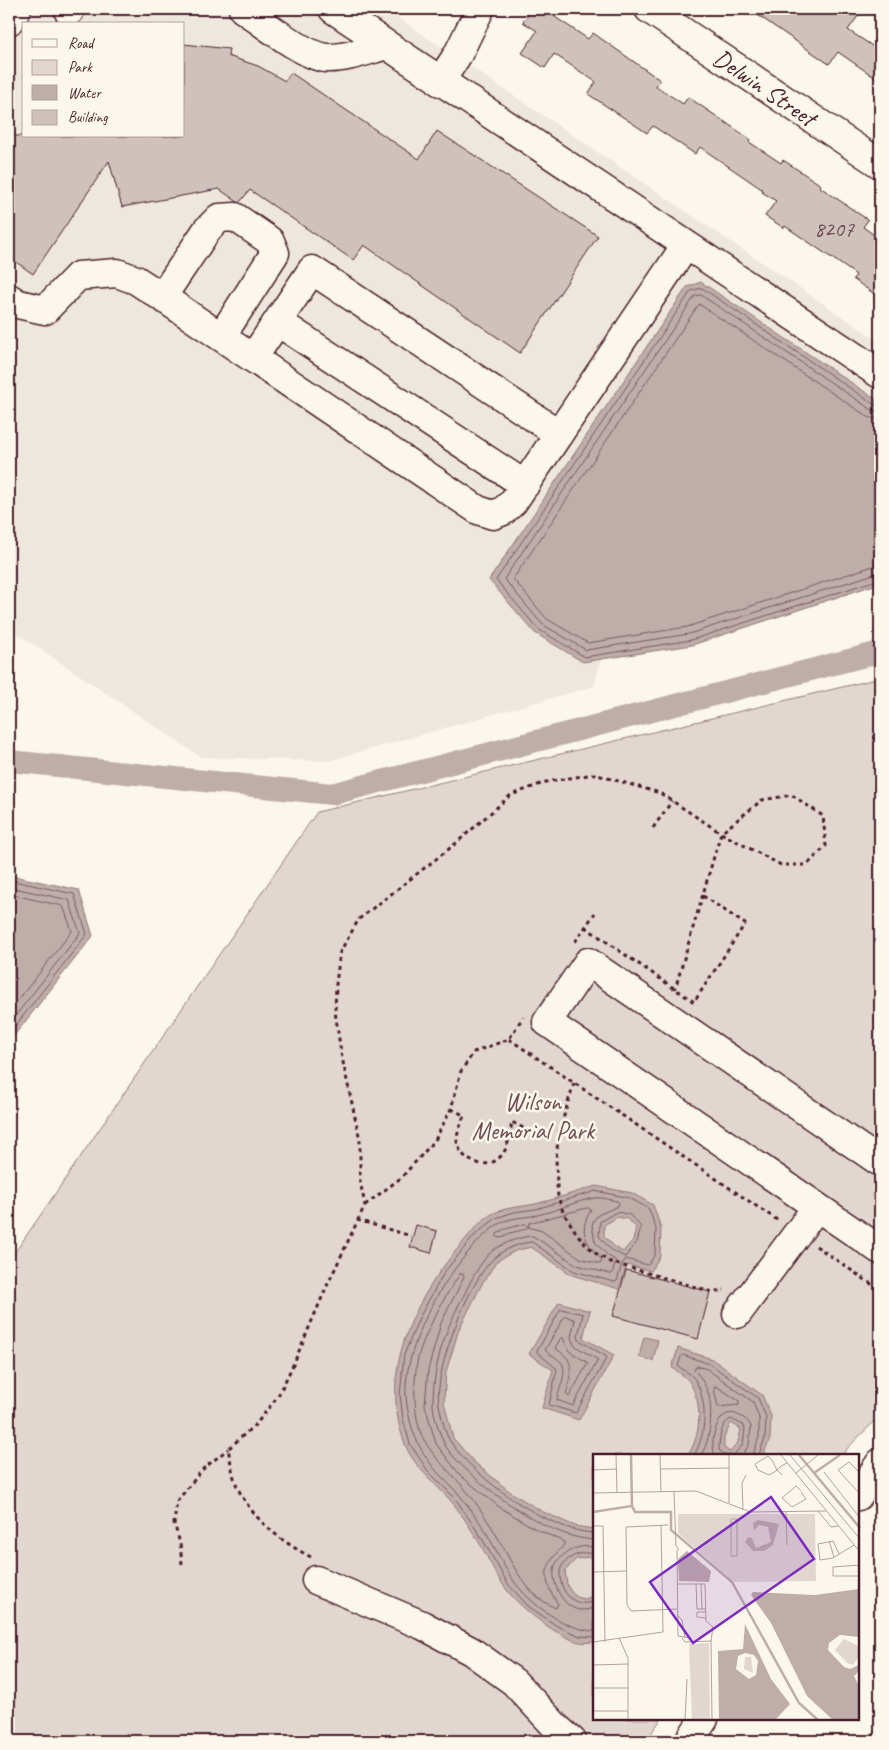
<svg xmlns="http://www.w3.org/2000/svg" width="889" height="1750" viewBox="0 0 889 1750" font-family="Caveat,sans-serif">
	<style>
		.built { fill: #eee7de; fill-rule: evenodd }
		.green { fill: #e2d7d0; stroke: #967b7e }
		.water { fill: #bfadaa; stroke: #907477; fill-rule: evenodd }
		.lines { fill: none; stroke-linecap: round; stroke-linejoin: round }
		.shore { stroke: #79585e; stroke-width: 1 }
		.canal { stroke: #bfadaa; stroke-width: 22 }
		.building { fill: #cfc2bc; stroke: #4a1f2b }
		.minor-casing { stroke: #4a1f2b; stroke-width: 31 }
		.path { stroke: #4a1f2b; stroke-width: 3; stroke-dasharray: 4 4; stroke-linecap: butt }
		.minor { stroke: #fbf7ec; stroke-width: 28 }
		.labels { text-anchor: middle; stroke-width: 5; stroke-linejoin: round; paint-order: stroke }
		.number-label { font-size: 22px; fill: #6b484f }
		.street-label { font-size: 25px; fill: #4a1f2b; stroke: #fbf7ec }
		.park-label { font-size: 25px; fill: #704d54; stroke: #fbf7ec }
		.inset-river { fill: none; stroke: #bfadaa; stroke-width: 2.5 }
		.inset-road { fill: none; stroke: #b4a19f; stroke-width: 1 }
		.view { fill: #7b2cbf; fill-opacity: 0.15; stroke: #7b2cbf; stroke-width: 2.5 }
		.inset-edge { fill: none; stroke: #4a1f2b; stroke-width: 2.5 }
	</style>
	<rect width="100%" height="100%" fill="#fbf7ec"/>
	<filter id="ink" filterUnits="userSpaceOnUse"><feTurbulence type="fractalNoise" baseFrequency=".02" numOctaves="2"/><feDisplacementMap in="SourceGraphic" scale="10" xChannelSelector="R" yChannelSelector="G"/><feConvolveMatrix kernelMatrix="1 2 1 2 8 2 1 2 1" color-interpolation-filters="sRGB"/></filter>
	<g filter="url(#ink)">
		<path class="built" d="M9 9H385L880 342V402L702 282 583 662 601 659 594 686 328 761 201 757 9 628ZM24 24H184V136H24Z"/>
		<path class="green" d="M880 678V1414C869 1429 853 1440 842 1455H594V1719H661L646 1741H9V1261L317 812Z"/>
		<path class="water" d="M701 282 880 402V583L692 645 583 662 535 633 489 580 687 287Z
			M9 875 79 890 93 936 9 1042Z
			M596 1186 632 1193 653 1205 661 1228 660 1256 651 1271 627 1265 619 1289 572 1275 531 1247 515 1251 497 1261 483 1282 459 1329 446 1372 444 1402 453 1438 474 1462 509 1491 541 1511 575 1526 594 1529V1562L589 1557 576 1559 565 1571C566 1575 566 1580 567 1584 571 1596 585 1605 594 1593V1642C589 1642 583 1643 579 1642 556 1636 517 1606 504 1586 493 1571 486 1553 476 1537 468 1525 460 1511 450 1500 435 1483 413 1466 405 1444 378 1373 413 1301 459 1247 468 1236 482 1218 494 1213 507 1207 521 1207 535 1204 556 1199 576 1192 596 1186ZM618 1217 627 1219 636 1227 633 1240 623 1252 615 1247 604 1236V1225Z
			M559 1302 590 1311 583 1338 614 1355 579 1420 542 1408 553 1370 529 1354Z
			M644 1337 658 1340 653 1361 639 1357Z
			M678 1348 712 1359 762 1395 771 1416 770 1439 763 1455H688C701 1435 703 1404 690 1383 687 1377 678 1372 672 1368ZM731 1423 741 1429 738 1442 730 1452 724 1448V1438Z"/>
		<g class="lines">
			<path class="shore" d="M880 406 875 405 702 288 691 291 496 580 538 629 585 657 691 640 880 579
				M880 412 872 410 701 295 695 296 504 579 542 624 586 650 689 634 880 572
				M880 420 868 417 699 304 513 579 547 619 588 643 687 627 873 566 880 565
				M9 880 74 894 87 934 9 1034
				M9 887 69 900 80 933 9 1024
				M9 894 63 906 72 931 9 1012
				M588 1208 591 1210C577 1232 587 1244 602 1260L600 1264 580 1258 542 1231 528 1227 530 1223Z
				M617 1212 630 1215 641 1227 637 1242 625 1257 611 1250 599 1236 600 1222Z
				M525 1224 528 1226 526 1229 510 1233 500 1238 497 1237V1234L503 1230Z
				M460 1274H463L464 1277 441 1323 428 1370 425 1405 436 1444 460 1475 498 1506 532 1527 564 1542V1545C543 1567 541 1578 558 1604L556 1608C522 1595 509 1554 491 1526 483 1514 475 1500 465 1489 450 1471 436 1461 424 1440 413 1421 413 1380 418 1358 422 1338 447 1291 460 1274Z
				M561 1309 583 1314 578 1336 579 1340 607 1357 576 1413 549 1405 557 1369 537 1352Z
				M566 1316 575 1320 571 1337 574 1345 598 1360 573 1406 557 1400C558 1390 569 1372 561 1362 557 1357 549 1355 545 1350L564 1317Z
				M563 1338 569 1351 588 1363 569 1397 566 1394C569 1383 575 1369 567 1358 564 1354 559 1351 555 1348L560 1339Z
				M716 1386 739 1401V1405L718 1407 714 1389Z
				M694 1455C707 1435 708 1399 694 1378 690 1373 683 1370 678 1366L681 1357 683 1355 710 1364 758 1398 766 1417 765 1438 759 1455
				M701 1455C710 1442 712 1417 710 1401 709 1391 701 1376 694 1370L696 1366 707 1369 753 1402 759 1418V1437L753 1455
				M715 1455C708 1440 719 1403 740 1416 745 1419 749 1421 751 1427L749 1445 742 1455
				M725 1455 719 1450C719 1439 721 1423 731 1419L743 1425 745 1429 743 1444 734 1455
				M594 1533C550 1532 474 1478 450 1441 445 1434 441 1414 439 1405 433 1372 469 1280 494 1258 504 1249 520 1243 532 1242L574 1271 614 1282 617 1281 622 1264 626 1259 647 1265 649 1264 655 1254 656 1229 649 1209 630 1198 596 1191 536 1209 514 1212 496 1218 475 1235 445 1271 419 1318 404 1355 400 1395 403 1419 410 1444 428 1471 455 1498 480 1535 508 1584 528 1606 557 1626 580 1636 594 1637
				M594 1540C565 1538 539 1523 514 1507 496 1496 450 1460 443 1441 439 1431 432 1411 433 1401 434 1360 446 1328 465 1293 471 1280 479 1265 489 1254 497 1245 521 1236 533 1236L577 1265 610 1274H612L616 1261 607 1255 595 1242 592 1225 594 1220 598 1215 618 1206 619 1203 617 1201C611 1200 602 1197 595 1198 575 1201 557 1211 537 1215 524 1218 508 1217 497 1225 454 1255 402 1343 406 1397 409 1425 416 1445 433 1467 444 1481 458 1491 468 1506 474 1515 482 1524 487 1534 496 1549 503 1566 513 1580 530 1604 565 1630 594 1631
				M594 1547C580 1543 556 1554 554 1570 552 1586 565 1611 583 1610 586 1610 590 1609 594 1608
				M594 1555C584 1548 561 1559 560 1572 559 1591 574 1610 594 1601"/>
			<path class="canal" d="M9 761 332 794 880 652"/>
		</g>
		<path class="building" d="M532 9H543L588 39 593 33 660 80 656 86 683 104 688 97 750 139 749 142 781 163 783 160 821 185 820 187 868 220 863 227 880 239V298L853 279 856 275 845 267 785 226 784 228 765 216 776 201 762 192 763 190 700 147 695 154 653 126 647 133 588 94 596 82 554 54 545 68 522 53 537 31 523 22Z
			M749 9H863L848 30 880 51V81L838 52 829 64Z
			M184 44 229 49 228 56 258 66 285 81 291 73 419 159 437 131 598 236 520 353 364 245 353 260 250 190 239 203 219 189 122 207 109 161 33 274 9 257V136H184Z
			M416 1225 437 1231 431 1253 410 1247Z
			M626 1270 710 1292 698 1339 613 1316Z"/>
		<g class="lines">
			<g class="minor-casing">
				<path id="minor" d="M243 9C262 22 304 56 326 58 346 59 368 50 387 45
					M333 9 880 374
					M649 9 880 164
					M69 12 71 9
					M9 21 17 9
					M440 82 458 54 480 9
					M162 297 207 230 219 218 235 217 270 241 275 253 221 337
					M9 298 18 304 45 310 78 276 117 273 136 280 162 297 478 510 493 515 503 511 513 502 686 245
					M278 322 525 485
					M253 358 312 270 559 434
					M880 1162 588 962 547 1022 880 1250
					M737 1314 817 1207
					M858 1496 880 1463
					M316 1580 422 1625 471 1651 514 1682 557 1728 572 1741
					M689 1741 704 1719"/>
			</g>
			<path class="path" d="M653 828 672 801
				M585 927 694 1002 745 924 703 896
				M575 942 595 913
				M509 1039 777 1220
				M574 1083 559 1132 556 1158 557 1186 558 1196 563 1212 577 1234 592 1251 610 1262 713 1292 724 1290
				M451 1109 464 1115C462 1123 456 1134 457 1141 460 1162 487 1172 501 1156 509 1147 510 1133 512 1122L525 1129
				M365 1205 402 1177 435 1140 451 1109 461 1071 474 1052 509 1039 523 1017
				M357 1220 411 1236
				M816 1246 880 1290
				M311 1557C281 1542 250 1517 237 1486 232 1475 231 1461 228 1449L257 1423 278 1396 293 1365 326 1288 365 1205 360 1181V1140L341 1053 335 1011 336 984 340 952 359 919 454 845 511 795 546 782 594 774 660 793 721 833 781 865H807L826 846 823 816 792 795 762 800 721 833 675 989
				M182 1564 180 1543 174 1523 177 1501 203 1469 228 1449"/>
			<use href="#minor" class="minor"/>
		</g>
	</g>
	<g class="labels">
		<g class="number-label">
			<text x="834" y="236">8207</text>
		</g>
		<g class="street-label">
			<text transform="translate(765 87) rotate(34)" y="9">Delwin Street</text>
		</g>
		<g class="park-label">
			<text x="533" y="1110">Wilson<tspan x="533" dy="29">Memorial Park</tspan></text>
		</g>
	</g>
	<g transform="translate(593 1454)">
		<rect width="266" height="266" fill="#fbf7ec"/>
		<path d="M85 60H222L223 127 141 128 85 79ZM251 185 265 192 266 202 260 211 254 209 242 196ZM116 189 117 266H99L96 190ZM152 203H158L160 219 151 215Z" fill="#e2d7d0"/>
		<path d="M165 66 186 70 180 91 171 97H160L152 88 155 83 159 84 163 94 178 88 175 73 166 71 161 77 160 69ZM94 97 118 117 116 128 86 127 85 105ZM266 135V183L247 181 236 189 235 196 251 213 257 215 266 211V217L261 222 266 232V266H240L214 242 178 169 158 141 160 138 222 141ZM152 170 178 225 197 250 182 266H126L125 197 150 195ZM152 199 161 201 165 207 163 221 156 225 143 215 145 202Z" fill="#bfadaa" fill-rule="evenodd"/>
		<path class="inset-river" d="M206 1 267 74M221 19 247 1M39 52 42 58H78V76L139 128 206 249 225 266M0 58 39 52 38 1"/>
		<path class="inset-road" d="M23 1 24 39M67 1 68 38M188 1 267 98M197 1 267 85M67 15 136 14M0 16 24 15M231 18 267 64M203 19 225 1M267 19 256 8 245 16 267 40M189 21 184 16 179 6 175 2 162 10 165 16 176 21 180 19 184 16 188 12 194 9M208 37 203 32 189 44 199 53 213 45 208 38M81 38 83 92 86 96M0 39 103 37 157 58 233 57M136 49V1M150 56 149 29 153 21M193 57 194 91M225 57 238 73 245 72M138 65H144V102H138ZM75 71 33 73 34 151 38 157 84 155M0 72H10L12 188M236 87 241 103M84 96 85 182 98 184M246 100 240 87 225 90 227 106 240 104 261 91M267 111 240 113V122H267M0 118 33 117M84 130H112L113 167 120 173 118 187 92 188 89 184M103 130 104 155H113M108 130 109 155M113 158H104V163L113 164M84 161 89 166 92 184M26 184 35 204V266M118 187 119 266M0 188 70 178 68 71M0 211 35 210M0 234H35M0 257H35M92 266 94 225"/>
		<path class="view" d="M178 43 221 105 100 189 57 128Z"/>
		<rect width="266" height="266" class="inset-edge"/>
	</g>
	<rect width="889" height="1750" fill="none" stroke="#fbf7ec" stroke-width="30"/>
	<rect x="15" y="15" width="859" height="1720" fill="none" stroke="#4a1f2b" stroke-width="2" filter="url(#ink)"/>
	<rect x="22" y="22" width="162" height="115" fill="#fbf7ec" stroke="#b4a19f"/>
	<rect x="32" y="39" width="25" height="8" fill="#fbf7ec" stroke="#b4a19f"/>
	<text x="68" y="48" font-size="15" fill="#4a1f2b">Road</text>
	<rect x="32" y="60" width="25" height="15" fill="#e2d7d0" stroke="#b4a19f"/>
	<text x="68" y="72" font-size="15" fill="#4a1f2b">Park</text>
	<rect x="32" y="85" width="25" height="15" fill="#bfadaa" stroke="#b4a19f"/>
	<text x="68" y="98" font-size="15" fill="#4a1f2b">Water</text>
	<rect x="32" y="110" width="25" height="15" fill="#cfc2bc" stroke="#b4a19f"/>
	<text x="68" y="122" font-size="15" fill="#4a1f2b">Building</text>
</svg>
